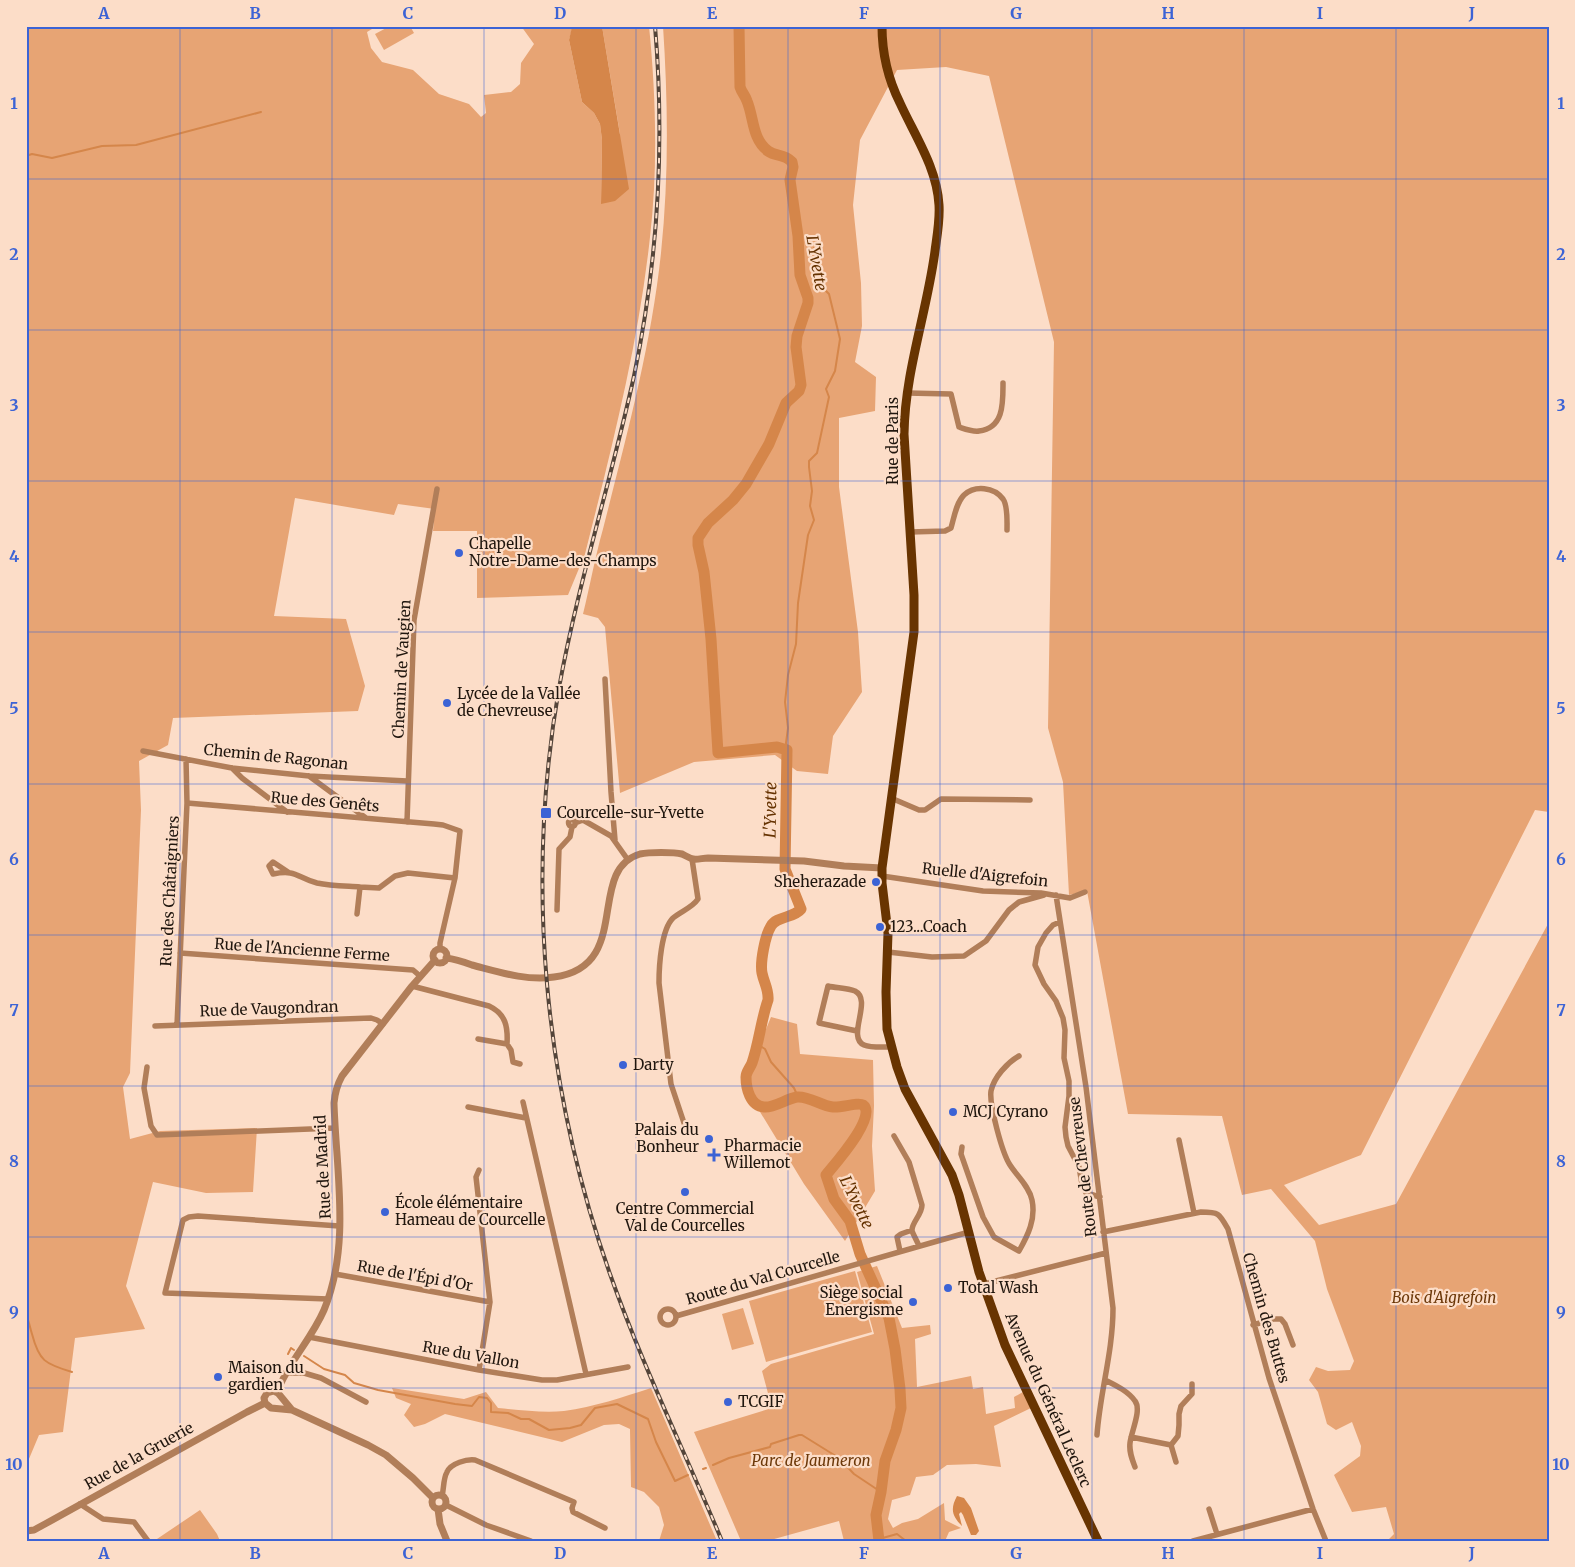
<svg xmlns="http://www.w3.org/2000/svg" width="1575" height="1567" viewBox="0 0 1575 1567" font-family="Merriweather,serif">
	<style>
		.green { fill: #e7a474 }
		.water { fill: #d5864a }
		.lines { fill: none; stroke-linecap: round; stroke-linejoin: round }
		.stream { stroke: #d5864a; stroke-width: 2 }
		.river { stroke: #d5864a; stroke-width: 11 }
		.minor { stroke: #b17e59; stroke-width: 5.5 }
		.tertiary { stroke: #b17e59; stroke-width: 7 }
		.primary { stroke: #683401; stroke-width: 9 }
		.rail-casing { stroke: #54453a; stroke-width: 4 }
		.rail { stroke: #fcddc8; stroke-width: 2; stroke-dasharray: 5.5; stroke-linecap: butt }
		.grid { fill: none; stroke: #3c63d5; stroke-width: 1; stroke-opacity: 0.55 }
		.poi-dot { fill: #3c63d5; stroke: #fcddc8; stroke-width: 2 }
		.labels { text-anchor: middle; stroke-width: 4.5; stroke-linejoin: round; paint-order: stroke }
		.street-label { font-size: 15px; fill: #20160e; stroke: #fcddc8 }
		.poi-label { font-size: 15px; fill: #20160e; stroke: #fcddc8; text-anchor: start }
		.park-label { font-size: 15px; font-style: italic; fill: #6c3809; stroke: #fcddc8 }
		.water-label { font-size: 16px; font-style: italic; fill: #653201; stroke: #fcddc8 }
		.neatline { fill: none; stroke: #3c63d5; stroke-width: 2 }
		.grid-label { font-size: 16px; text-anchor: middle; font-weight: bold; fill: #3c63d5 }
	</style>
	<rect width="100%" height="100%" fill="#fcddc8"/>
	<path class="green" d="M26 26H377L367 32 371 48 382 62 413 70 439 94 469 104 481 117 486 113 484 95 511 92 520 84 521 63 534 44 521 26H573L569 40 582 102 594 113 600 124 602 140 601 204 620 134 602 26H649C656 95 658 169 650 237 638 349 609 458 582 566H580L568 595 477 598V531H433L435 509 398 504 394 515 295 498 274 616 346 619 365 686 358 711 173 718 168 745 139 761 141 810 130 1073 123 1087 130 1139 160 1131 257 1128 253 1192 206 1193 153 1182 126 1286 145 1329 75 1338 63 1432 39 1435 26 1466Z
		M390 26H410L414 33 384 50 375 34Z
		M663 26H1549V812L1535 810 1361 1155 1284 1185 1319 1225 1396 1204 1549 922V1541H1387L1394 1534 1386 1507 1352 1512 1334 1475 1360 1456 1361 1446 1352 1422 1336 1430 1327 1424 1318 1392 1309 1380 1316 1367 1328 1371 1350 1370 1354 1361 1327 1289 1315 1241 1271 1189 1242 1195 1222 1116 1128 1114 1087 891 1069 895 1063 782 1048 728 1054 342 989 76 946 67 897 70 860 140 853 205 861 283 862 326 855 362 876 377 875 411 839 418V487L858 632 862 692 833 736 828 774 797 771 775 755 694 762 620 793 605 627 598 618 583 614C590 586 595 557 603 529 626 438 651 347 661 253 669 177 668 102 663 26Z
		M771 1017 797 1024 800 1054 873 1060 874 1106 872 1146 875 1191 845 1241 804 1184 754 1102 749 1071Z
		M877 1266 902 1328 930 1325 931 1334 915 1339 917 1387 971 1376 973 1389 983 1387 986 1414 1015 1408 1014 1397 1023 1392 1031 1408 994 1426 1001 1467 976 1464 947 1465 933 1475 916 1477 910 1495 892 1500 888 1519 893 1528 902 1523 918 1519 944 1503 945 1520 961 1528 949 1532 945 1541H844L839 1521 767 1541H741L694 1432 772 1408 762 1371 771 1364 874 1334 857 1272Z
		M855 1271 872 1332 766 1362 749 1301Z
		M743 1308 754 1344 732 1350 722 1314Z
		M392 1388 464 1399 486 1392 498 1408C520 1410 543 1413 564 1411 594 1407 623 1397 651 1388L717 1541H659L664 1525 659 1507 644 1492 631 1487 630 1429 619 1424 604 1425 562 1442 445 1414 425 1424 414 1427 404 1415 411 1404 396 1398Z
		M200 1510 217 1534 220 1541H154Z"/>
	<path class="water" d="M602 26 629 189 615 201 601 204 602 140 600 124 594 113 582 102 569 40 572 27Z
		M957 1496 964 1498 971 1508 979 1531 976 1535H971L963 1515 961 1512 959 1514 962 1526C952 1516 950 1509 957 1496Z"/>
	<g class="lines">
		<path class="stream" d="M26 156 32 154 52 158 102 146 136 145 261 112
			M787 750 786 743 788 728 785 702 788 675 796 644 798 603 808 535 814 520 810 506 812 491 809 467V461L817 453 829 397 826 389 835 371 840 339 829 294 823 288 817 277 815 268 814 248
			M757 1044 765 1049 771 1062 794 1088 798 1097
			M26 1315C29 1321 30 1328 32 1334 39 1361 45 1364 72 1372
			M288 1354 291 1348 294 1350
			M304 1356 324 1369 345 1375 354 1383 378 1390 455 1404 472 1406 479 1397 487 1398 491 1403V1412L508 1413 521 1419H529L549 1430 570 1428 581 1425 595 1408 617 1404 648 1419 656 1442 675 1481 688 1475
			M713 1465 729 1458 770 1447 771 1444 799 1435H802L839 1458 854 1474 881 1492
			M703 1469 706 1468
			M879 1539 897 1534 906 1541"/>
		<path class="river" d="M739 26 740 87C742 93 745 95 747 101 754 118 752 139 768 151 776 157 784 153 792 162L793 167 790 180 798 236 800 275 808 298V303L797 336 796 347 801 385 799 391 786 403 769 444 746 484 733 500 708 523 698 538V545L704 572 711 639 718 753 777 747 787 750 785 869 801 909C794 918 777 916 771 926 765 936 760 962 762 973 764 983 769 990 768 1000 761 1020 759 1043 752 1063 750 1068 746 1072 746 1077 746 1088 750 1106 764 1107 774 1108 786 1099 797 1097 810 1096 821 1106 833 1107 841 1108 858 1102 863 1105 878 1116 834 1165 826 1175L834 1199 850 1221 860 1254 889 1318 895 1349 900 1389 901 1408 896 1430 885 1461 881 1492 876 1515 879 1541"/>
		<path class="minor" d="M907 393 951 394 959 427C965 429 973 432 979 431 1004 428 1003 403 1003 383
			M910 532 945 531 951 528C954 518 956 503 964 495 975 485 994 487 1003 499 1008 506 1007 522 1007 530
			M605 679 611 792 615 840
			M143 751 232 768 309 776 407 781
			M232 768 242 778 287 812
			M309 776 366 818
			M891 798 919 810H925L941 799 1030 800
			M187 803 434 824 443 825 460 831 455 878 440 943V949
			M568.5 823a3.5 3.5 0 1 1 7 0a3.5 3.5 0 1 1-7 0Z
			M407 822 414 620 437 489
			M575 823 583 820 611 836 628 860
			M288 872 273 862 269 866 273 874C297 869 297 878 317 883 331 886 346 886 360 887
			M882 876 983 891 1041 893 1070 898 1085 892
			M1056 895 1086 1087 1113 1308C1113 1352 1100 1392 1097 1435
			M557 910 559 849 570 837 572 827
			M357 914 360 887 379 888 395 876 408 873 455 878
			M1060 922 1053 925 1046 933 1038 947 1035 965 1044 984 1056 1001 1063 1018 1065 1030 1064 1058 1069 1081V1096L1065 1127 1066 1137 1068 1146 1079 1167 1082 1184 1086 1193 1100 1197
			M888 952 932 957 964 956 986 941 1009 910 1019 902 1044 895
			M180 953 413 970 420 976
			M412 986 489 1006C506 1014 508 1027 507 1044L478 1039
			M177 1025 187 803 186 759
			M155 1026 371 1018 377 1020 383 1024
			M857 1031 819 1023 828 986C836 988 847 988 855 991 873 1000 846 1037 864 1045 871 1048 883 1047 891 1047
			M507 1044 511 1050 513 1062 520 1064
			M147 1067 144 1088 151 1126 157 1135 335 1128
			M523 1102 586 1374
			M468 1107 526 1118
			M685 1126 671 1084 659 983C659 966 661 930 673 918 681 911 692 908 698 899L692 859
			M894 1136 909 1162 922 1205C922 1215 911 1223 912 1231 914 1236 917 1241 919 1246
			M1179 1140 1194 1213
			M962 1147 961 1154 983 1217 994 1237 1019 1251C1028 1235 1036 1219 1032 1200 1029 1186 1017 1176 1010 1165 1002 1153 989 1104 991 1091 994 1077 1007 1063 1019 1056
			M1103 1232 1201 1212C1219 1212 1219 1213 1228 1229L1269 1378 1313 1509 1326 1541
			M900 1251 897 1237 901 1234 912 1230
			M335 1274 490 1302
			M984 1284 1106 1253
			M328 1299 165 1293 183 1220 189 1217 198 1216 339 1226
			M660 1317a8 8 0 1 1 16 0a8 8 0 1 1-16 0Z
			M676 1316 969 1232
			M1253 1325 1273 1319H1281L1285 1324 1293 1345
			M309 1337 479 1370 542 1380H557L628 1367
			M479 1370 490 1302 476 1177 479 1170
			M285 1373H304L321 1378 366 1402
			M1105 1380C1115 1385 1128 1391 1135 1401 1142 1410 1131 1432 1130 1443 1129 1452 1132 1459 1135 1467
			M1131 1437 1171 1445 1176 1462
			M1171 1445 1178 1436 1179 1425V1414L1181 1406 1192 1394V1384
			M442 1496C444 1489 443 1479 447 1472 451 1463 467 1459 475 1460L574 1502 572 1508 573 1512 605 1528
			M80 1504 103 1519 134 1522 148 1541
			M445 1506H448L486 1525 531 1541
			M1209 1509 1217 1534
			M1193 1541 1313 1509"/>
		<path class="tertiary" d="M433 956a7 7 0 1 1 14 0a7 7 0 1 1-14 0Z
			M446 958C455 959 464 962 472 965 499 972 526 981 554 977 634 967 585 870 640 854 649 852 674 852 682 854 686 856 689 858 693 859 697 860 703 858 708 858L804 861 844 866 882 868
			M277 1392C289 1361 311 1340 324 1310 351 1245 336 1171 334 1103 335 1092 337 1085 342 1076L412 986 435 960
			M265 1403 271 1408 292 1410 368 1445 386 1455 413 1478 433 1498
			M265 1403 264 1398 267 1393 274 1391 278 1393 292 1410
			M432 1502a7 7 0 1 1 14 0a7 7 0 1 1-14 0Z
			M438 1509 440 1524 447 1541
			M26 1531 34 1530 45 1524 247 1412 265 1403"/>
		<path class="primary" d="M882 26C882 53 888 79 900 103 915 136 937 168 939 205 940 220 937 236 935 251 927 312 905 371 904 434L914 595V632L882 868V883L888 933 886 992 887 1029 897 1067 905 1089 952 1175 959 1195 979 1272 1005 1345 1098 1541"/>
		<g class="rail-casing">
			<path id="rail" d="M655 26C665 144 658 261 634 376 611 481 578 583 559 688 525 883 544 1087 610 1274 642 1365 685 1452 722 1541"/>
		</g>
		<use href="#rail" class="rail"/>
	</g>
	<path class="grid" d="M180 26V1541M332 26V1541M484 26V1541M636 26V1541M788 26V1541M940 26V1541M1092 26V1541M1244 26V1541M1396 26V1541M26 179H1549M26 330H1549M26 481H1549M26 632H1549M26 784H1549M26 935H1549M26 1086H1549M26 1237H1549M26 1388H1549"/>
	<g class="poi-dot">
		<circle cx="459" cy="553" r="5"/>
		<circle cx="447" cy="703" r="5"/>
		<rect x="540" y="807" width="12" height="12" rx="2.5"/>
		<circle cx="876" cy="882" r="5"/>
		<circle cx="880" cy="927" r="5"/>
		<circle cx="623" cy="1065" r="5"/>
		<circle cx="953" cy="1112" r="5"/>
		<circle cx="709" cy="1139" r="5"/>
		<path d="M711.5 1147.5h5v5h5v5h-5v5h-5v-5h-5v-5h5z"/>
		<circle cx="685" cy="1192" r="5"/>
		<circle cx="385" cy="1212" r="5"/>
		<circle cx="948" cy="1288" r="5"/>
		<circle cx="913" cy="1302" r="5"/>
		<circle cx="218" cy="1377" r="5"/>
		<circle cx="728" cy="1402" r="5"/>
	</g>
	<g class="labels">
		<g class="street-label">
			<text transform="translate(893 441) rotate(-90)" y="5">Rue de Paris</text>
			<text transform="translate(402 669) rotate(-87)" y="5">Chemin de Vaugien</text>
			<text transform="translate(276 757) rotate(6)" y="5">Chemin de Ragonan</text>
			<text transform="translate(325 802) rotate(5)" y="5">Rue des Genêts</text>
			<text transform="translate(985 875) rotate(6)" y="5">Ruelle d'Aigrefoin</text>
			<text transform="translate(170 891) rotate(-87)" y="5">Rue des Châtaigniers</text>
			<text transform="translate(302 950) rotate(4)" y="5">Rue de l'Ancienne Ferme</text>
			<text transform="translate(269 1009) rotate(-2)" y="5">Rue de Vaugondran</text>
			<text transform="translate(323 1167) rotate(-93)" y="5">Rue de Madrid</text>
			<text transform="translate(1083 1167) rotate(-97)" y="5">Route de Chevreuse</text>
			<text transform="translate(415 1276) rotate(10)" y="5">Rue de l'Épi d'Or</text>
			<text transform="translate(763 1278) rotate(-16)" y="5">Route du Val Courcelle</text>
			<text transform="translate(1266 1318) rotate(74)" y="5">Chemin des Buttes</text>
			<text transform="translate(471 1355) rotate(10)" y="5">Rue du Vallon</text>
			<text transform="translate(1048 1400) rotate(66)" y="5">Avenue du Général Leclerc</text>
			<text transform="translate(139 1456) rotate(-29)" y="5">Rue de la Gruerie</text>
		</g>
		<g class="poi-label">
			<text x="469" y="549">Chapelle<tspan x="469" dy="17">Notre-Dame-des-Champs</tspan></text>
			<text x="457" y="699">Lycée de la Vallée<tspan x="457" dy="17">de Chevreuse</tspan></text>
			<text x="557" y="818">Courcelle-sur-Yvette</text>
			<text x="866" y="887" text-anchor="end">Sheherazade</text>
			<text x="890" y="932">123...Coach</text>
			<text x="633" y="1070">Darty</text>
			<text x="963" y="1117">MCJ Cyrano</text>
			<text x="699" y="1135" text-anchor="end">Palais du<tspan x="699" dy="17">Bonheur</tspan></text>
			<text x="724" y="1151">Pharmacie<tspan x="724" dy="17">Willemot</tspan></text>
			<text x="395" y="1208">École élémentaire<tspan x="395" dy="17">Hameau de Courcelle</tspan></text>
			<text x="685" y="1214" text-anchor="middle">Centre Commercial<tspan x="685" dy="17">Val de Courcelles</tspan></text>
			<text x="958" y="1293">Total Wash</text>
			<text x="903" y="1298" text-anchor="end">Siège social<tspan x="903" dy="17">Energisme</tspan></text>
			<text x="228" y="1373">Maison du<tspan x="228" dy="17">gardien</tspan></text>
			<text x="738" y="1407">TCGIF</text>
		</g>
		<g class="park-label">
			<text x="1444" y="1303">Bois d'Aigrefoin</text>
			<text x="811" y="1466">Parc de Jaumeron</text>
		</g>
		<g class="water-label">
			<text transform="translate(817 263) rotate(80)" y="6">L'Yvette</text>
			<text transform="translate(770 810) rotate(-89)" y="6">L'Yvette</text>
			<text transform="translate(857 1202) rotate(64)" y="6">L'Yvette</text>
		</g>
	</g>
	<rect width="1575" height="1567" fill="none" stroke="#fcddc8" stroke-width="55"/>
	<rect x="28" y="28" width="1520" height="1512" class="neatline"/>
	<g class="grid-label">
		<text x="104" y="19">A</text>
		<text x="255" y="19">B</text>
		<text x="408" y="19">C</text>
		<text x="560" y="19">D</text>
		<text x="712" y="19">E</text>
		<text x="864" y="19">F</text>
		<text x="1016" y="19">G</text>
		<text x="1168" y="19">H</text>
		<text x="1320" y="19">I</text>
		<text x="1472" y="19">J</text>
		<text x="14" y="109">1</text>
		<text x="1561" y="109">1</text>
		<text x="14" y="260">2</text>
		<text x="1561" y="260">2</text>
		<text x="14" y="411">3</text>
		<text x="1561" y="411">3</text>
		<text x="14" y="562">4</text>
		<text x="1561" y="562">4</text>
		<text x="14" y="714">5</text>
		<text x="1561" y="714">5</text>
		<text x="14" y="865">6</text>
		<text x="1561" y="865">6</text>
		<text x="14" y="1016">7</text>
		<text x="1561" y="1016">7</text>
		<text x="14" y="1167">8</text>
		<text x="1561" y="1167">8</text>
		<text x="14" y="1318">9</text>
		<text x="1561" y="1318">9</text>
		<text x="14" y="1470">10</text>
		<text x="1561" y="1470">10</text>
		<text x="104" y="1559">A</text>
		<text x="255" y="1559">B</text>
		<text x="408" y="1559">C</text>
		<text x="560" y="1559">D</text>
		<text x="712" y="1559">E</text>
		<text x="864" y="1559">F</text>
		<text x="1016" y="1559">G</text>
		<text x="1168" y="1559">H</text>
		<text x="1320" y="1559">I</text>
		<text x="1472" y="1559">J</text>
	</g>
</svg>
